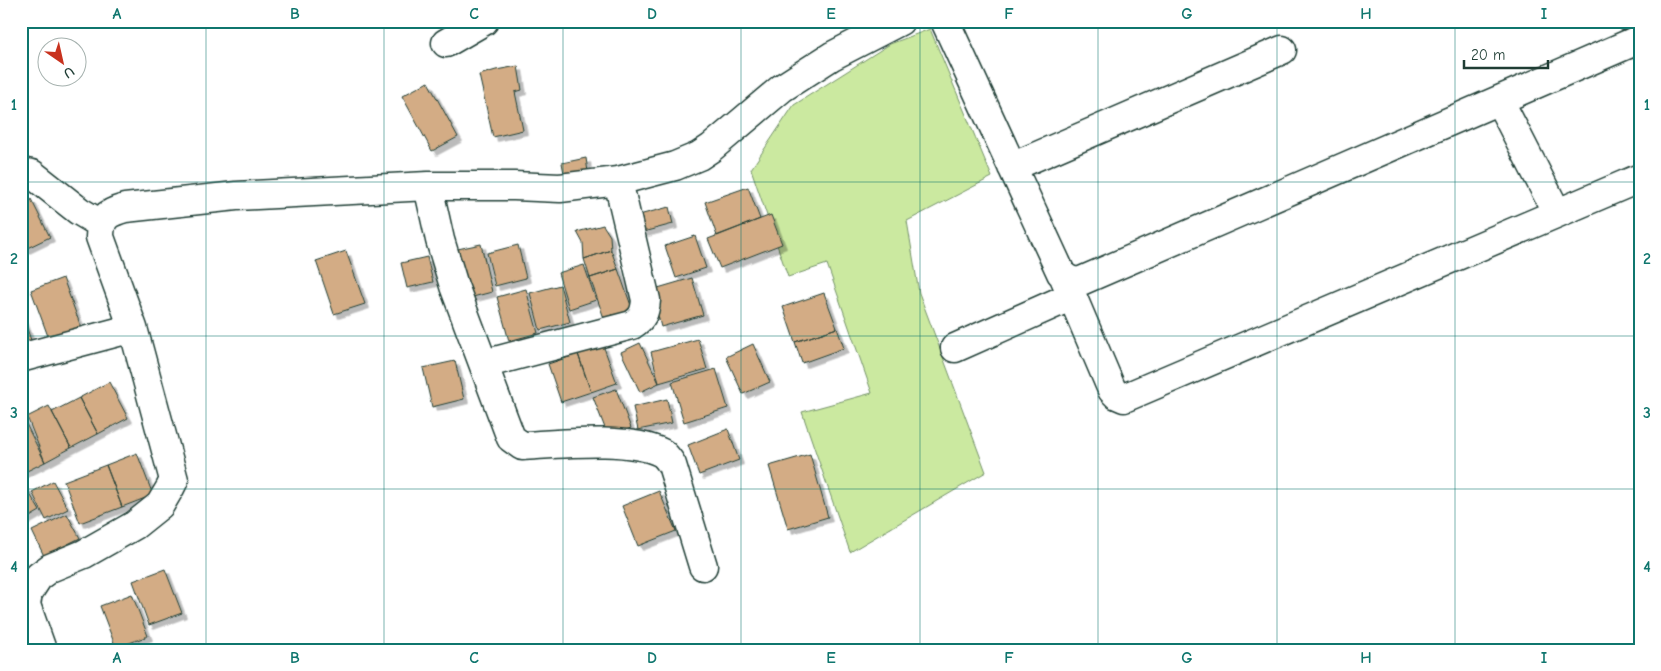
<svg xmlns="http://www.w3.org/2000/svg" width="1661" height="671" viewBox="0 0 1661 671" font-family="'Comic Neue',sans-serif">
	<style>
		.green { fill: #cbe9a0; stroke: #75936a }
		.building { fill: #d3ac85; stroke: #1f3d34; filter: url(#shadow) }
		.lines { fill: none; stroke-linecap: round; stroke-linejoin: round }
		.street-casing { stroke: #1f3d34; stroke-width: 31 }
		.street { stroke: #fff; stroke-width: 28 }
		.grid { fill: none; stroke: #0f766e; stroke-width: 1; stroke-opacity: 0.55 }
		.neatline { fill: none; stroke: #0f766e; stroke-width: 2 }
		.grid-label { font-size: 16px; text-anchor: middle; font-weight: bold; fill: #0f766e }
	</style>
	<defs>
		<filter id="shadow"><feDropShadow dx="4.5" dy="4.5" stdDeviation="0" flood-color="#0004"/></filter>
	</defs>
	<rect width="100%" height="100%" fill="#fff"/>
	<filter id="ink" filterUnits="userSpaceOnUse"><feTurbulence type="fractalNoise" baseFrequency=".02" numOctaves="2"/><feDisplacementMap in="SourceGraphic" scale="10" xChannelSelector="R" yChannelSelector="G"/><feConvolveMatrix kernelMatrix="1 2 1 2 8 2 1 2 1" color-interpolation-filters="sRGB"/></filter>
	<g filter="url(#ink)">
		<path class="green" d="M930 29 992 177 907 221 919 293 986 472 850 552 802 412 872 393 827 264 788 277 751 169 794 105 890 44Z"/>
		<path class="building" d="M518 66 522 90 515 92 523 130 493 137 479 75 496 70Z
			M428 82 458 137 432 151 402 96Z
			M586 158 589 179 566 183 562 163Z
			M748 187 760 219 717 236 705 202Z
			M31 199 50 237 21 251V204Z
			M669 207 673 224 643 232 639 215Z
			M771 215 782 244 720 268 708 239Z
			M603 225 610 236 611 250 584 259 583 243 577 232Z
			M695 236 706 268 676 278 665 246Z
			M481 244 492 292 465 299 453 250Z
			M518 245 526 278 495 286 487 253Z
			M611 250 618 269 590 278 584 259Z
			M346 251 365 304 334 314 316 261Z
			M427 257 433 282 407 288 401 263Z
			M584 265 596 300 569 309 558 273Z
			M618 269 634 314 606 324 590 278Z
			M63 278 81 327 49 339 31 290Z
			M692 278 703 315 661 327 651 290Z
			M560 285 570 322 540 330 530 293Z
			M526 289 538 333 509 341 497 297Z
			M824 293 837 328 795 342 783 307Z
			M21 312 31 340 21 343Z
			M837 328 844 348 802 363 795 342Z
			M698 339 707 369 659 383 651 352Z
			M640 343 659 383 640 392 621 352Z
			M753 344 770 382 743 394 726 357Z
			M603 345 617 383 591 392 578 354Z
			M578 354 591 392 561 402 548 364Z
			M455 361 464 399 432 407 423 368Z
			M716 369 728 408 684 422 672 382Z
			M109 382 128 418 98 434 79 398Z
			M616 389 631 428 608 436 593 397Z
			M79 398 98 434 71 448 52 412Z
			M667 399 672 423 638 430 633 407Z
			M49 406 71 448 45 462 27 417Z
			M21 414 45 462 21 474Z
			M728 429 739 460 699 475 688 445Z
			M137 453 153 495 122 507 106 465Z
			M810 454 828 517 788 529 769 466Z
			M106 465 122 507 80 523 64 481Z
			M53 481 68 509 46 520 32 492Z
			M24 484 40 511 21 522V486Z
			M659 491 676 531 638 546 622 506Z
			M67 514 80 538 44 556 32 531Z
			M165 569 182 613 149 625 133 581Z
			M132 594 148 636 116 648 100 606Z"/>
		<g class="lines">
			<g class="street-casing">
				<path id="street" d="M945 21 1061 273C1067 280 1073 282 1081 281L1640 39
					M446 43 484 21
					M1499 100 1557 213
					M1012 167 1282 50
					M21 172 32 174 79 211 101 224
					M428 186 440 240 454 286 511 438 522 446C559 444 629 436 662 453 666 456 669 460 672 465L703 566
					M1064 277 1112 390 1117 395 1124 398 1640 178
					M955 348 1072 296
					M24 357 133 328
					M484 364 632 325C643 318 645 312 646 300L618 181
					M42 650 26 605 28 593 39 576 50 568 84 554 135 525 160 505 170 488 174 480 133 328 100 237C100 218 107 213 125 208L236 196 428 186H514L560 188 618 181 675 166 699 156 711 148 782 88 832 56 900 21"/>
			</g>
			<use href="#street" class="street"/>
		</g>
	</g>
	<path class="grid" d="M206 21V650M384 21V650M563 21V650M741 21V650M920 21V650M1098 21V650M1277 21V650M1455 21V650M21 182H1640M21 336H1640M21 489H1640"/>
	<rect width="1661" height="671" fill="none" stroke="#fff" stroke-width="55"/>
	<g transform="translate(62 62) rotate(146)"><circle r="24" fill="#ffffff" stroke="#a5b1ae"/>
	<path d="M0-4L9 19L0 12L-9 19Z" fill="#c8321e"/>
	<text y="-8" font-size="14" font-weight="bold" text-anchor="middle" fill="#1f3d34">U</text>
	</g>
	<path d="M1464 60v8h84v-8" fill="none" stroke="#1f3d34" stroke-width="2.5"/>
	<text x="1471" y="60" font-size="15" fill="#1f3d34" stroke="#ffffff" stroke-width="4" paint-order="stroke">20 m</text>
	<rect x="28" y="28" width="1606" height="616" class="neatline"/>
	<g class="grid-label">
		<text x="117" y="19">A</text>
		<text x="295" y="19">B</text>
		<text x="474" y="19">C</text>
		<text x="652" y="19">D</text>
		<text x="831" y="19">E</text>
		<text x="1009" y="19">F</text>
		<text x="1187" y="19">G</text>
		<text x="1366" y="19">H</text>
		<text x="1544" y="19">I</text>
		<text x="14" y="110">1</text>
		<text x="1647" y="110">1</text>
		<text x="14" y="264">2</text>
		<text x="1647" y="264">2</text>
		<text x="14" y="418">3</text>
		<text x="1647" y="418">3</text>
		<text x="14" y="572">4</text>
		<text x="1647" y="572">4</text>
		<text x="117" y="663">A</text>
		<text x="295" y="663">B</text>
		<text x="474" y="663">C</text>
		<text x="652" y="663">D</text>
		<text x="831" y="663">E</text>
		<text x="1009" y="663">F</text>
		<text x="1187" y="663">G</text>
		<text x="1366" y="663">H</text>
		<text x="1544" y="663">I</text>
	</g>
</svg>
